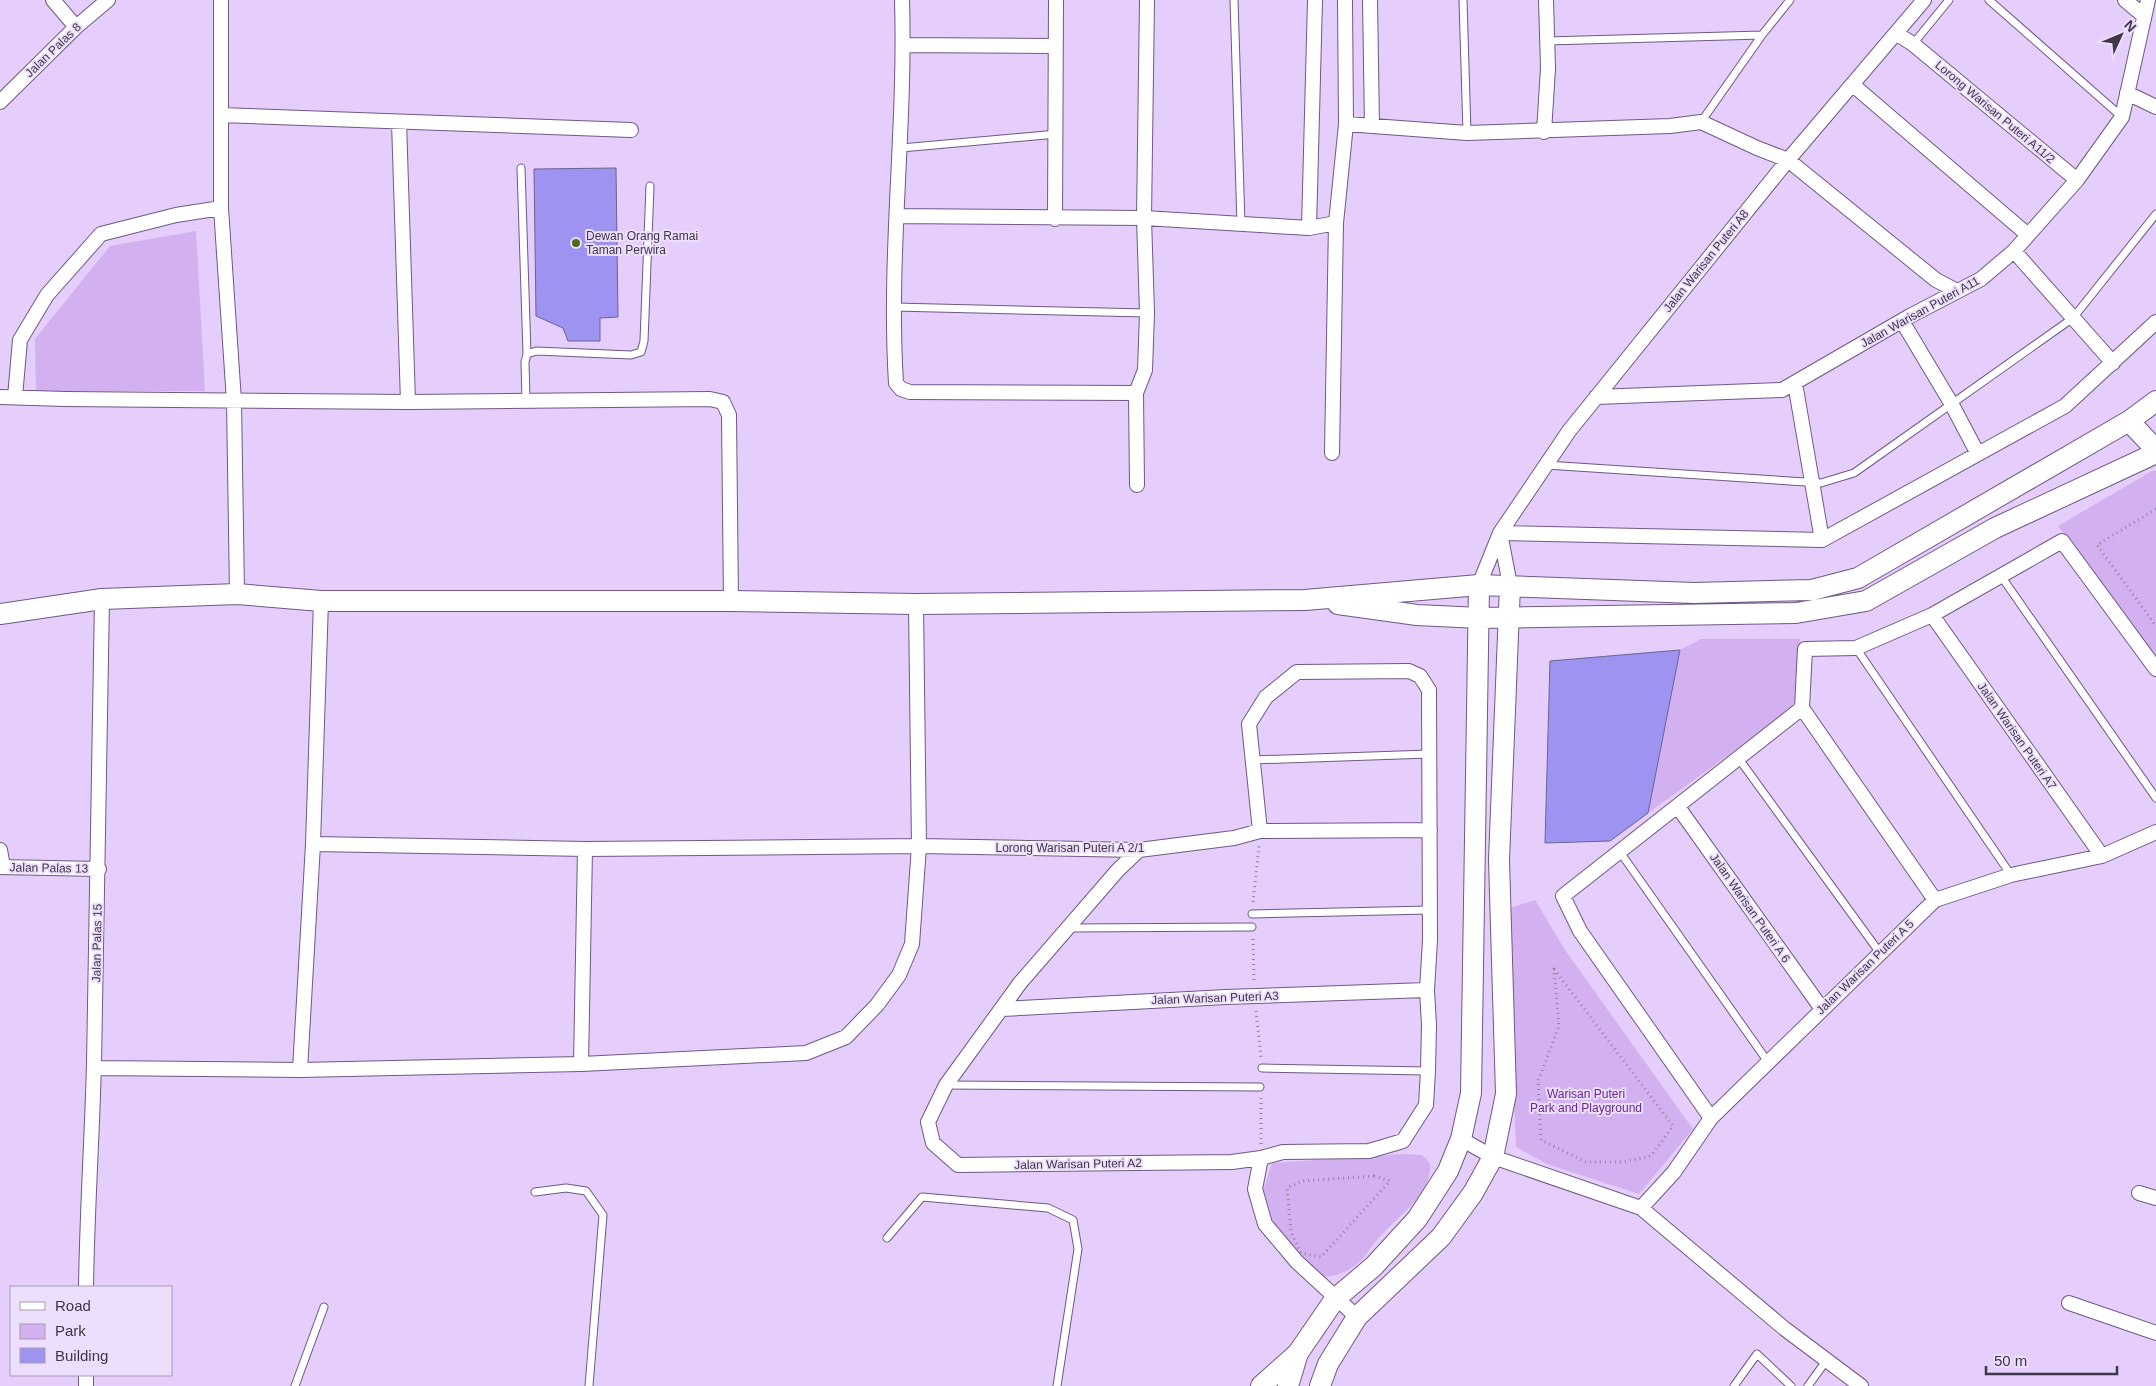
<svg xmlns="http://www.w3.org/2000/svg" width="2156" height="1386" viewBox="0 0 2156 1386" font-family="Helvetica,sans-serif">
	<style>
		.green { fill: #d3b1f0 }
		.building { fill: #9f93f1; stroke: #686491 }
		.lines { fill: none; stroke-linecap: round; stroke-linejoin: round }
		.lane-casing { stroke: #6f5982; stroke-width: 9 }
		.street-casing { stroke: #6f5982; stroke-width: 16 }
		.secondary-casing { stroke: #6f5982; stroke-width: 22 }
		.path { stroke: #9281a2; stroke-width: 3; stroke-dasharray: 1 4; stroke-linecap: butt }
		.lane { stroke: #fff; stroke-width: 7 }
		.street { stroke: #fff; stroke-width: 14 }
		.secondary { stroke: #fff; stroke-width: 20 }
		.poi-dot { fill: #4c6a1e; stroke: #eddefc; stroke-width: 2 }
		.labels { text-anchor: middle; stroke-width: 4; stroke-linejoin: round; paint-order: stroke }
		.street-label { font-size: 12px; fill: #403649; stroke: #eddefc }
		.poi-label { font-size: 12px; fill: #403649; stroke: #eddefc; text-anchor: start }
		.park-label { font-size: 12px; fill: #672991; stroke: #eddefc }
	</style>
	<rect width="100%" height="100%" fill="#e5cdfc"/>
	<path class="green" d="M196 231 205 391H36L35 339 110 246Z
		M2152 471H2156V659L2058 526Z
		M1701 639H1800L1795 707 1648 813 1680 650Z
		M1535 900 1565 950 1693 1129 1639 1194 1547 1164 1516 1147 1506 909Z
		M1403 1154 1422 1155 1430 1163C1433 1195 1395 1218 1377 1240 1370 1248 1365 1258 1357 1264 1343 1275 1331 1278 1314 1276L1273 1229 1263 1191 1272 1163Z"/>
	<path class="building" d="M616 168 618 317 600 318V341H568L563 328 536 316 534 169Z
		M1680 650 1648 813 1610 841 1545 843 1550 661Z"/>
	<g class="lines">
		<g class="lane-casing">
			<path id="lane" d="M1234 0 1241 224
				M1463 0 1467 133
				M1989 0 2122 117
				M1547 41 1762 35
				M1913 44 1949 0
				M1701 122 1762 35 1790 0
				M901 148 1057 134
				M521 168 527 354
				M894 307 1147 313
				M526 401 525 362 527 354 536 351 631 355 641 352 644 341 650 186
				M1546 465 1821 483 1854 473 2073 318 2156 214
				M2001 576 2156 798
				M1856 648 2011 875
				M1739 759 1880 953
				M1253 760 1429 754
				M1620 852 1768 1062
				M1252 914 1429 910
				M1068 928 1252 927
				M1262 1068 1428 1071
				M946 1085 1260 1087
				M535 1192 566 1188 586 1191 603 1215 589 1386
				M887 1238 922 1197 1048 1208 1073 1220 1078 1249 1057 1386
				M295 1386 324 1307
				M1734 1386 1757 1354 1791 1386
				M1808 1386 1826 1361"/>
		</g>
		<g class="street-casing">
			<path id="street" d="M53 0 76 27
				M221 0V208L234 401 237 594
				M902 0C906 128 888 255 896 383L901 389 910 392 1136 393
				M1370 0 1372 126
				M2125 0 2143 15
				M1897 34 1913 44 2077 180
				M903 45 1056 46
				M1853 85 2028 235
				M2127 93 2156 107
				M0 102 76 27 108 0
				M221 115 631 130
				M399 122 408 402
				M1346 124 1467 133 1670 126 1701 122 1757 148 1788 160 1936 280 1957 291
				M1544 132 1548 68 1546 0
				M897 216 1144 218 1309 228 1336 223
				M1055 219 1056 0
				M1309 228 1315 0
				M2014 251 2113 363
				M1902 321 1951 403 1978 454
				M1795 383 1822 540
				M0 397 65 399 408 402 710 399 723 402 729 415 731 601
				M15 397 20 340 47 295 101 234 176 215 221 208
				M1596 397 1782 390 1910 316 1981 279 2014 251 2077 180 2122 117 2148 0
				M1332 453 1336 223 1346 124 1345 0
				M1137 485 1136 393 1145 370 1147 313 1144 218 1147 0
				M1500 533 1822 540 2065 406 2156 322
				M1500 533 1510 585
				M1479 585 1500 533 1569 431 1788 160 1924 0
				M1932 615 2102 856
				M1802 708 1935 900
				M1678 807 1822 1009
				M313 844 585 849 919 846 1139 850 1234 838 1260 831 1430 830
				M0 850 3 867
				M1139 850 1118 870 1020 983 946 1085 928 1122 933 1143 958 1165 1232 1162 1261 1158 1283 1152 1369 1151 1403 1141 1426 1105 1428 1071 1429 1025 1427 990 1430 940 1429 690 1420 676 1409 671 1297 672 1266 697 1249 724 1260 831
				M0 867 99 869
				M1002 1009 1226 997 1427 990
				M581 1064 585 849
				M94 1068 300 1070 581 1064 806 1053 846 1037 877 1005 899 975 912 944 919 846 916 604
				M300 1070 313 844 321 601
				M1711 1118 1580 931 1563 896 1802 708 1805 649 1856 648 1932 615 2062 541 2156 669
				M1461 1139 1493 1157 1641 1208 1785 1329 1861 1386
				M1261 1158 1255 1189 1265 1224 1297 1262 1357 1317
				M2139 1193 2156 1198
				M1641 1208 1674 1172 1711 1118 1935 900 2011 875 2102 856 2156 832
				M86 1287C87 1213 92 1139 94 1064 98 909 100 754 102 599
				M2069 1303 2156 1333
				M86 1386V1375"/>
		</g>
		<g class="secondary-casing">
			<path id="secondary" d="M2129 421 2156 450
				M1338 604 1417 615 1480 618 1796 613 1866 601 1995 528 2156 453
				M0 614 102 599 237 594 321 601H731L916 604 1305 600 1479 585 1694 593 1812 590 1858 578 2129 421 2156 401
				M1261 1386 1298 1353
				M1288 1386 1298 1353 1335 1299 1374 1266 1417 1219 1448 1171 1461 1139 1471 1093 1479 585
				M1320 1386 1328 1364 1357 1317 1441 1237 1473 1193 1493 1157 1506 1094 1499 860 1510 585"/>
		</g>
		<path class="path" d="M2156 509 2097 545 2156 626
			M1253 902 1259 846
			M1253 939 1254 982
			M1554 969 1673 1126 1651 1156 1623 1162H1586L1541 1140 1538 1081 1559 1026Z
			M1256 1011 1261 1057
			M1261 1098V1144
			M1374 1176 1390 1181 1321 1257 1301 1253 1291 1232 1287 1188 1302 1181Z"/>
		<use href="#lane" class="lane"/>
		<use href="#street" class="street"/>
		<use href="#secondary" class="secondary"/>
	</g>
	<circle class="poi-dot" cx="576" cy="243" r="5"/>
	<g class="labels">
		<g class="street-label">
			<text transform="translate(53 50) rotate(-44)" y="4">Jalan Palas 8</text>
			<text transform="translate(1995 112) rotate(40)" y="4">Lorong Warisan Puteri A11/2</text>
			<text transform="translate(1706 261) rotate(-51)" y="4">Jalan Warisan Puteri A8</text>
			<text transform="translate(1920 312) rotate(-29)" y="4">Jalan Warisan Puteri A11</text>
			<text transform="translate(2017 736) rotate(55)" y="4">Jalan Warisan Puteri A7</text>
			<text x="1070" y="852">Lorong Warisan Puteri A 2/1</text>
			<text transform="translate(49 868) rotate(1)" y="4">Jalan Palas 13</text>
			<text transform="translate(1750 908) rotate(55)" y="4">Jalan Warisan Puteri A 6</text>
			<text transform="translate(97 943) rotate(-89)" y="4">Jalan Palas 15</text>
			<text transform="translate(1865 967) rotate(-44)" y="4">Jalan Warisan Puteri A 5</text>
			<text transform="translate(1215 998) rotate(-2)" y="4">Jalan Warisan Puteri A3</text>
			<text transform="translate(1078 1164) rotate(-1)" y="4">Jalan Warisan Puteri A2</text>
		</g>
		<g class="poi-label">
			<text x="586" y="240">Dewan Orang Ramai<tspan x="586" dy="14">Taman Perwira</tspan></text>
		</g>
		<g class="park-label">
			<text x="1586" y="1098">Warisan Puteri<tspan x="1586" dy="14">Park and Playground</tspan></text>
		</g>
	</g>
	<rect x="10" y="1286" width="162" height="90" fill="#eddefc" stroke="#a89bb4"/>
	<rect x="20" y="1302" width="25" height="8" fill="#ffffff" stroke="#a89bb4"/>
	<text x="55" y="1311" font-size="15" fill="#403649">Road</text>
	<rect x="20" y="1324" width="25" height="15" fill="#d3b1f0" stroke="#a89bb4"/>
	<text x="55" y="1336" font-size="15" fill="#403649">Park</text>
	<rect x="20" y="1348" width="25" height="15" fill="#9f93f1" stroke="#a89bb4"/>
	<text x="55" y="1361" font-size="15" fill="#403649">Building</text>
	<g transform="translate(2121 35) rotate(46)" stroke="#eddefc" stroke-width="4" paint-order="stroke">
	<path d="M0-4L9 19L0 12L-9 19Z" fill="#403649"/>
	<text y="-8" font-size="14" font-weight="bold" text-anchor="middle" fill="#403649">N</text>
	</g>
	<path d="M1986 1366v8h131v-8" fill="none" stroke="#403649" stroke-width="2.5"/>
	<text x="1994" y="1366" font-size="15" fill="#403649" stroke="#eddefc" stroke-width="4" paint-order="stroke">50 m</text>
</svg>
